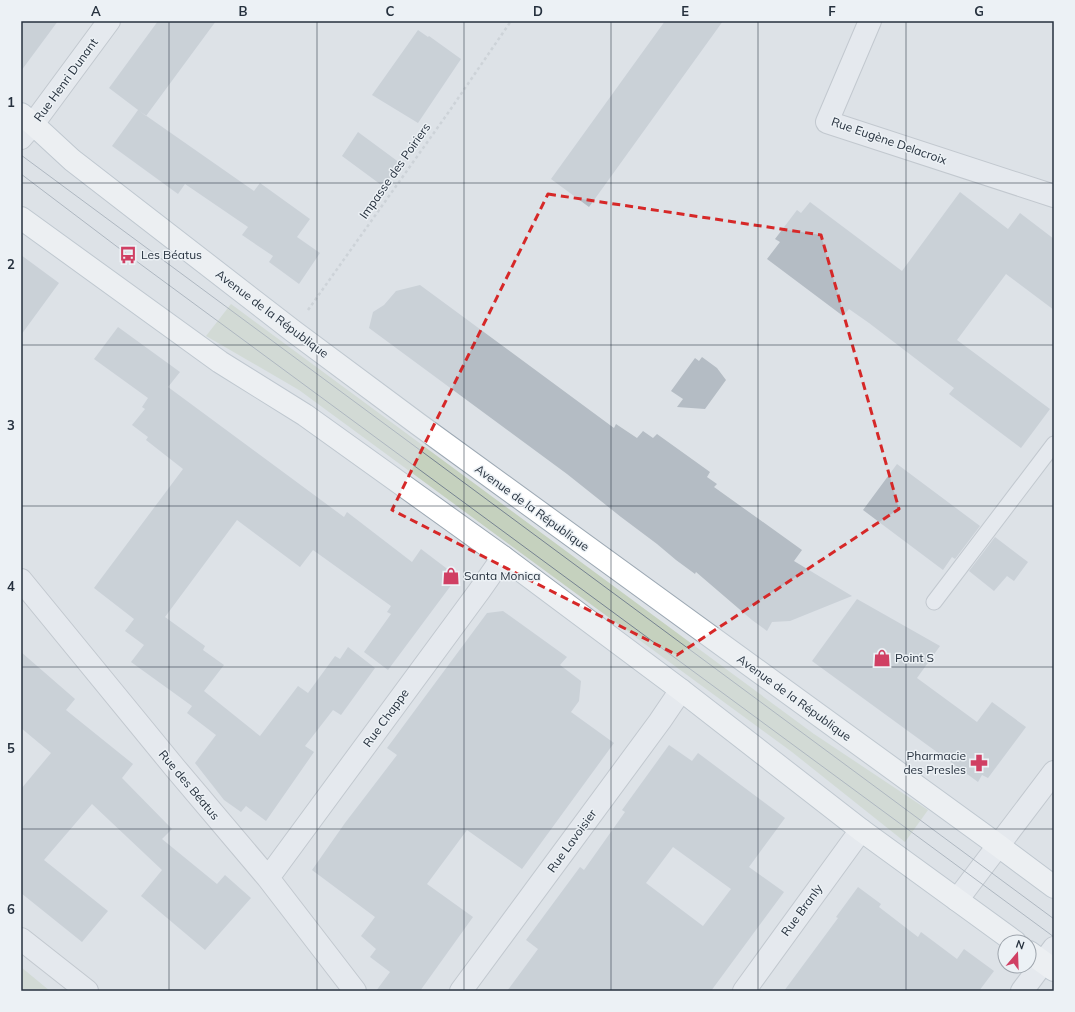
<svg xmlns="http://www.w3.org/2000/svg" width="1075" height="1012" viewBox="0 0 1075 1012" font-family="Mulish,sans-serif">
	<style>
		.green { fill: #c5d1be }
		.building { fill: #b4bcc4; fill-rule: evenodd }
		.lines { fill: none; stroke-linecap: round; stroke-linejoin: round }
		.service-casing { stroke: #a2a9b1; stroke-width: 17 }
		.minor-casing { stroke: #a2a9b1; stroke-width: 24 }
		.primary-casing { stroke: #9ca8b3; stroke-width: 24 }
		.path { stroke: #bbc0c6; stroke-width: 2.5; stroke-dasharray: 3 3; stroke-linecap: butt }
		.service { stroke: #f0f2f6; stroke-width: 15 }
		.minor { stroke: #f0f2f6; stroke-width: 22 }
		.primary { stroke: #fff; stroke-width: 22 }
		.tram { stroke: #768391; stroke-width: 1 }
		.marked { fill: none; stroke: #d62828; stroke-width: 3; stroke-dasharray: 8 5; stroke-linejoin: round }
		.grid { fill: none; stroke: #26313e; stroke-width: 1; stroke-opacity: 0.55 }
		.labels { text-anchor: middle; stroke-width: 3; stroke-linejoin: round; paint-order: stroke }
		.street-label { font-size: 12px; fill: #26313e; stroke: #ecf1f5 }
		.poi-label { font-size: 12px; fill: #26313e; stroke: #ecf1f5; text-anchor: start }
		.neatline { fill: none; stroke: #26313e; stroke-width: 1.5 }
		.grid-label { font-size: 13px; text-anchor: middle; font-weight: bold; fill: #26313e }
	</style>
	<rect width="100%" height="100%" fill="#dde2e7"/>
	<path class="green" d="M231 304 814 734 928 810 905 842 792 752 299 390 206 336Z
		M21 967 50 991H21Z"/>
	<path class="building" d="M21 21H58L21 71Z
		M158 21H216L146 116 109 88Z
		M665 21H723L589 207 551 179Z
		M418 30 428 37 429 36 461 59 418 123 372 95Z
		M138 110 254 191 260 183 310 219 297 237 320 253 299 284 269 262 273 256 242 235 248 227 185 184 178 194 112 146Z
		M358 132 400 163 384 187 342 156Z
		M960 192 1008 229 1020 213 1054 239V310L1006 274 957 340 1050 409 1021 448 949 394 954 388 869 323 849 309 843 316 767 259 780 242 775 239 797 210 801 213 810 202 902 271Z
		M21 255 59 283 21 335Z
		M420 285 614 428 616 424 637 438 643 431 653 438 657 434 710 472 707 477 717 484 714 487 802 550 794 561 852 596 790 621 772 622 767 631 752 620 696 572 695 574 676 560 657 544 621 517 567 474 369 328 373 312 384 305 396 291Z
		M118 327 180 372 168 387 344 517 347 512 412 562 421 549 450 571 452 584 388 670 364 652 391 614 387 612 391 606 313 550 300 567 237 520 165 617 205 646 203 650 224 665 204 691 260 736 298 686 308 693 335 656 340 659 348 647 375 668 341 715 333 710 305 746 314 752 266 821 246 806 241 812 224 800 195 763 216 735 187 713 192 706 131 662 144 645 125 631 134 619 94 588 183 469 146 440 148 437 132 425 145 409 142 407 148 398 94 359Z
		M702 357 717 368 726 380 705 409 677 407 683 399 671 391 695 358 699 361Z
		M897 464 980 526 955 559 952 557 943 570 863 510Z
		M995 537 1028 562 1014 581 1007 576 994 591 969 571Z
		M857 599 940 646 917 678 977 722 992 702 1026 727 988 778 982 775 978 782 812 661Z
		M503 611 567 657 560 665 581 681 579 701 571 712 614 743 522 869 467 830 427 884 473 917 420 991H376L390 972 370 957 376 949 361 936 375 917 312 870 345 823 397 755 387 748 424 698 487 613Z
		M21 652 75 699 66 710 133 764 122 778 172 829 162 839 217 884 225 875 251 898 205 950 141 896 162 870 92 804 44 860 108 911 82 942 21 893V789L51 753 21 728Z
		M669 745 692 761 698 753 785 818 749 867 784 892 711 991H507L538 949 526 940 580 867 584 870 625 812 622 810ZM673 847 731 889 703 926 646 883Z
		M858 887 881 904 879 907 918 937 921 932 957 959 964 949 994 971 979 991H784L838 918 836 917Z"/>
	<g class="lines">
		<g class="service-casing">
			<path id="service" d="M934 602 1054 444"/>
		</g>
		<g class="minor-casing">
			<path id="minor" d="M870 21 827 122 1054 196
				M21 138 33 124 109 21
				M21 580 175 768 268 878 355 991
				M268 878 480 590 503 557
				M957 900 1054 772
				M21 939 87 991
				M461 991 660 721 681 690
				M744 991 861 830
				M1022 991 1054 948"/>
		</g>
		<g class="primary-casing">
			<path id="primary" d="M21 114 33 124 72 160 293 331 418 424 999 846 1054 887
				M21 218 220 362 305 415 503 557 681 690 861 830 1015 942
				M1029 952 1054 970"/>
		</g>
		<path class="path" d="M308 310 448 113 511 21"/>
		<use href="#service" class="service"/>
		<use href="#minor" class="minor"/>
		<use href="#primary" class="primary"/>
		<path class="tram" d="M21 155 1054 919
			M21 174 128 255 1054 937"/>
	</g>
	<path d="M0 0H1075V1012H0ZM548 194 821 235 899 509 677 655 392 510Z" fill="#dde2e7" fill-opacity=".55" fill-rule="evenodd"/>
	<path class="marked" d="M548 194 821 235 899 509 677 655 392 510Z"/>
	<path class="grid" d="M169 21V991M317 21V991M464 21V991M611 21V991M758 21V991M906 21V991M21 183H1054M21 345H1054M21 506H1054M21 667H1054M21 829H1054"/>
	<defs>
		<g id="bus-bare" transform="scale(1.38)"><path d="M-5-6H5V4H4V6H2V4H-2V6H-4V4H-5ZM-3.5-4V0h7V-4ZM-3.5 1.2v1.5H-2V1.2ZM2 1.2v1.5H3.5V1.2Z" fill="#d03f63" stroke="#ecf1f5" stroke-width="2.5" paint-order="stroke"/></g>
		<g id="shop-bare" transform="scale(1.38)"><path d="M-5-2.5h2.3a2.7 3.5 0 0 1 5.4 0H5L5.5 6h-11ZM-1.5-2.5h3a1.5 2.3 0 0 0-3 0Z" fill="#d03f63" stroke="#ecf1f5" stroke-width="2.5" paint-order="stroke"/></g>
		<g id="pharmacy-bare" transform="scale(1.38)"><path d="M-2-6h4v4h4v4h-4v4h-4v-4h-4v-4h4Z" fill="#d03f63" stroke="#ecf1f5" stroke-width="2.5" paint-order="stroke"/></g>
	</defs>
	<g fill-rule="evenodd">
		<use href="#bus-bare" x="128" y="255"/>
		<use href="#shop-bare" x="451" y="576"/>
		<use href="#shop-bare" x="882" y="658"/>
		<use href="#pharmacy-bare" x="979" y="763"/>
	</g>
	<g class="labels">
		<g class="street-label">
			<text transform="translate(66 80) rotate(-54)" y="4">Rue Henri Dunant</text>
			<text transform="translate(889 141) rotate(19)" y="4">Rue Eugène Delacroix</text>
			<text transform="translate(395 171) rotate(-55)" y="4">Impasse des Poiriers</text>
			<text transform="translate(272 314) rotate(37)" y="4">Avenue de la République</text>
			<text transform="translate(532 508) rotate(36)" y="4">Avenue de la République</text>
			<text transform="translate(794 698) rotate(36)" y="4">Avenue de la République</text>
			<text transform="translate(386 718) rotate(-54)" y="4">Rue Chappe</text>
			<text transform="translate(189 785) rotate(50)" y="4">Rue des Béatus</text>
			<text transform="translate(572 841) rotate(-54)" y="4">Rue Lavoisier</text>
			<text transform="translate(802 910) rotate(-54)" y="4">Rue Branly</text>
		</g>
		<g class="poi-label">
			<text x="141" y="259">Les Béatus</text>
			<text x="464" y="580">Santa Monica</text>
			<text x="895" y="662">Point S</text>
			<text x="966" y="760" text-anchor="end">Pharmacie<tspan x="966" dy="14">des Presles</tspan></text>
		</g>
	</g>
	<rect width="1075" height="1012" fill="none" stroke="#ecf1f5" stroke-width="44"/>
	<g transform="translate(1017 954) rotate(19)"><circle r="19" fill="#ecf1f5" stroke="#9da4ac"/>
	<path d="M0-3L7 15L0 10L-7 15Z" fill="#d03f63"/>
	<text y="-6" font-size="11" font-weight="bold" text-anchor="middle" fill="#26313e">N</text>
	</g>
	<rect x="22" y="22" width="1031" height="968" class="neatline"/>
	<g class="grid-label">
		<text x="96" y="16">A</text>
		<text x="243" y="16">B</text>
		<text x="390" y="16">C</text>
		<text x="538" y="16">D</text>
		<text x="685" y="16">E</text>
		<text x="832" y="16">F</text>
		<text x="979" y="16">G</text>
		<text x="11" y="107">1</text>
		<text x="11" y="269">2</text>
		<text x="11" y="430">3</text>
		<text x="11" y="591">4</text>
		<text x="11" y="753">5</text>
		<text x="11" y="914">6</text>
	</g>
</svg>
